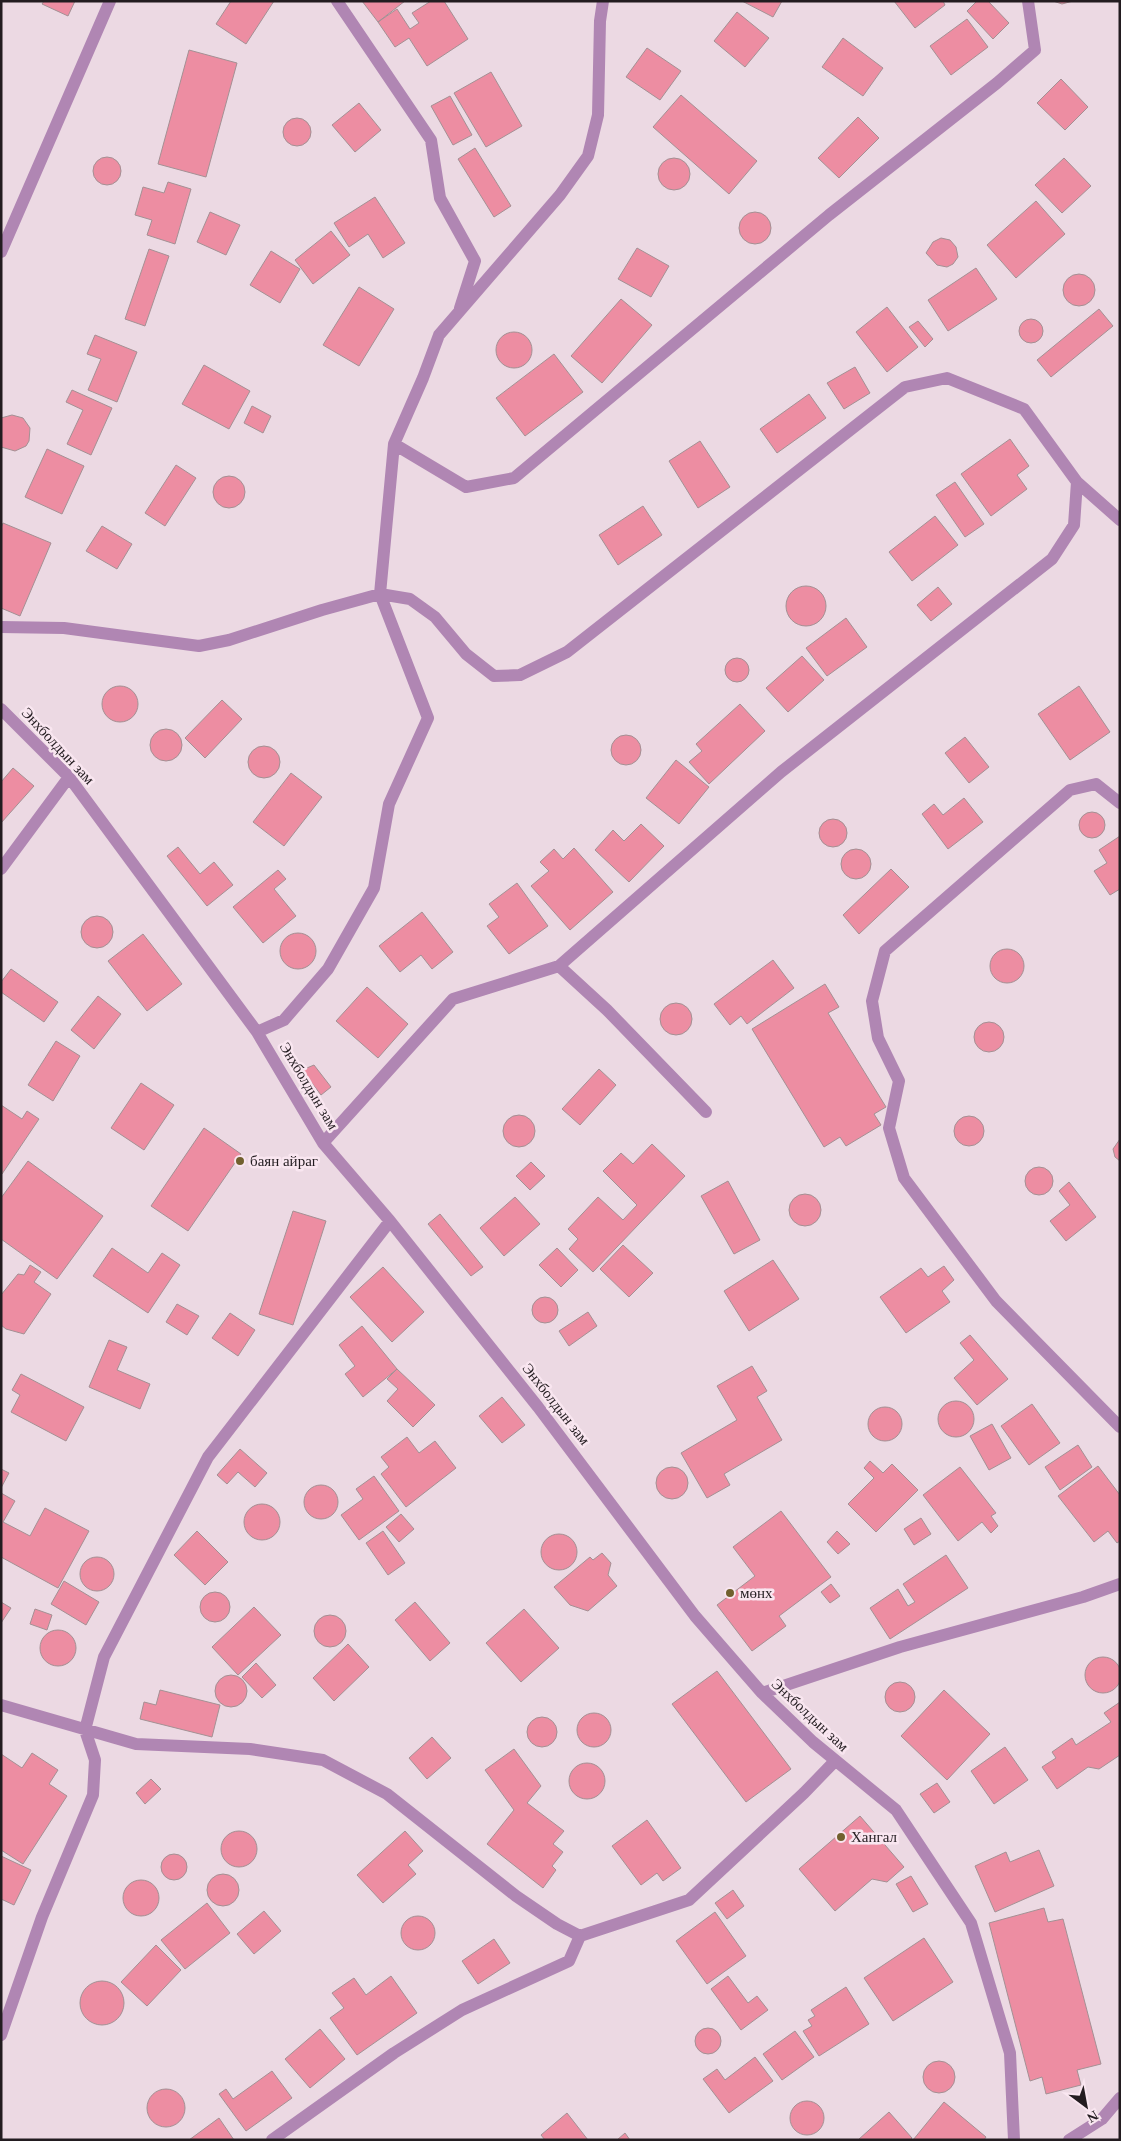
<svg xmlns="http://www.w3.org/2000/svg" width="1121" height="2141" viewBox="0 0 1121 2141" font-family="'Times New Roman',serif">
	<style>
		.building { fill: #ed8da2; stroke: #a49094 }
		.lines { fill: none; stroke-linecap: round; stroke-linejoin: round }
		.street { stroke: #b086b3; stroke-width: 12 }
		.poi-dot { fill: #71602e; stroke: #f9e6f0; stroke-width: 2 }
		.labels { text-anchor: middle; stroke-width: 5; stroke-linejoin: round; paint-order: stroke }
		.street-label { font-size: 15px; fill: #231c20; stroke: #f9e6f0 }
		.poi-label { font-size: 15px; fill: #231c20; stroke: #f9e6f0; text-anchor: start }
	</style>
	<rect width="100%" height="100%" fill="#ecd9e3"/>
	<path class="building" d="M44 1H75L68 16 42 4Z
		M231 1H274L246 44 216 24Z
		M362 1H405L378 22Z
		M431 1H444L468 39 427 66 409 38 395 47 378 22 397 9 410 29 419 23 412 13Z
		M742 1H782L773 17Z
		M894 1H943L945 5 915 28Z
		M977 1H988L1009 23 993 39 967 11Z
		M1053 1H1073L1062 4Z
		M737 12 769 38 745 67 714 41Z
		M967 19 988 47 951 75 930 46Z
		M843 38 883 68 863 96 822 67Z
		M647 48 681 71 660 100 626 77Z
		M189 50 237 63 206 177 158 164Z
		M491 72 522 126 486 147 454 93Z
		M1061 79 1088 107 1065 130 1037 103Z
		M681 95 757 161 729 194 653 127Z
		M450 96 472 135 453 145 431 106Z
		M359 103 381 130 355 152 332 125Z
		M858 117 879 138 839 178 818 158Z
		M283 132a14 14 0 1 1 28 0a14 14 0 1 1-28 0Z
		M475 148 511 206 494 217 458 159Z
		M93 171a14 14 0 1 1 28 0a14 14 0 1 1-28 0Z
		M658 174a16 16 0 1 1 32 0a16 16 0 1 1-32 0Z
		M1064 158 1091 186 1062 213 1035 185Z
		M168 182 191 189 175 244 147 235 152 220 135 215 143 187 164 193Z
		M375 197 405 243 383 258 368 234 349 247 334 223Z
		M1036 201 1065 234 1016 278 987 245Z
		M739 228a16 16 0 1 1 32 0a16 16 0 1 1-32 0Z
		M210 212 240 225 226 255 197 242Z
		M331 231 350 255 313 284 295 260Z
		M941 238 950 240 956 247 958 257 953 264 947 267 937 265 926 253 933 242Z
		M637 248 669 266 651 297 618 279Z
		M149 249 169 256 145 326 125 319Z
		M271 251 300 269 280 303 250 285Z
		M976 268 997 299 948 331 928 300Z
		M1063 290a16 16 0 1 1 32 0a16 16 0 1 1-32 0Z
		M359 287 394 309 359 366 323 345Z
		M621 299 652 325 602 383 571 356Z
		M887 307 918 347 887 372 856 332Z
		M1099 309 1113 326 1051 377 1037 360Z
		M1019 331a12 12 0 1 1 24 0a12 12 0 1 1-24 0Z
		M918 321 933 339 925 347 909 327Z
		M496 350a18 18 0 1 1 36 0a18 18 0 1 1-36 0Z
		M95 335 137 352 117 402 88 390 101 359 87 354Z
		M554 354 583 392 525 436 496 398Z
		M204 365 250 391 229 429 182 404Z
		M855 367 870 393 844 409 827 383Z
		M72 390 112 408 91 455 67 444 83 410 66 402Z
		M809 394 826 418 777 453 760 429Z
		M252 406 271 416 263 433 244 423Z
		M12 415 23 418 30 428 29 441 26 446 15 451 1 447V418Z
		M1010 439 1029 466 1017 475 1027 489 991 516 961 474Z
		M700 441 730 487 698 508 669 461Z
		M47 449 84 466 62 514 25 497Z
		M176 465 196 478 165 526 145 513Z
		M213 492a16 16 0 1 1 32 0a16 16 0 1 1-32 0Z
		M955 482 984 524 965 537 936 495Z
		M643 506 662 535 618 565 599 535Z
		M935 516 958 545 912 581 889 552Z
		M3 523 51 543 20 616 1 608V528Z
		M102 526 132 544 117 569 86 551Z
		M786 606a20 20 0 1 1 40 0a20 20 0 1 1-40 0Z
		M938 587 952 604 931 621 917 605Z
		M846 618 867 647 827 676 806 648Z
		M802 656 824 680 788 712 766 688Z
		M725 670a12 12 0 1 1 24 0a12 12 0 1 1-24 0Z
		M1079 686 1110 732 1070 760 1038 714Z
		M102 704a18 18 0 1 1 36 0a18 18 0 1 1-36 0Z
		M222 700 242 719 205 758 185 738Z
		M740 704 765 731 709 784 689 762 702 751 696 744Z
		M150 745a16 16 0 1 1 32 0a16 16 0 1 1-32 0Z
		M611 750a15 15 0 1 1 30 0a15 15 0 1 1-30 0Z
		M965 737 989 767 969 783 945 753Z
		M248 762a16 16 0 1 1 32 0a16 16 0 1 1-32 0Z
		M676 760 709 787 679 824 646 798Z
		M13 768 34 786 1 823V782Z
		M291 773 322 797 284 846 253 822Z
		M964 798 983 822 948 849 922 814 934 804 943 815Z
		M1079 825a13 13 0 1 1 26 0a13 13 0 1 1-26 0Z
		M819 833a14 14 0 1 1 28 0a14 14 0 1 1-28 0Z
		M641 824 664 846 629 882 595 850 613 830 624 841Z
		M1120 836V889L1110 895 1094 871 1107 863 1099 850Z
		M178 847 200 874 214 862 233 885 207 906 167 856Z
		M574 848 613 892 570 930 531 886 549 871 540 862 554 849 563 859Z
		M841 864a15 15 0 1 1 30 0a15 15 0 1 1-30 0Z
		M891 869 909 887 859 934 843 915Z
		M278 870 286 879 274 889 296 916 263 943 233 907Z
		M517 883 548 926 509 954 487 926 499 917 489 904Z
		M422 912 453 952 432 969 421 955 400 972 379 946Z
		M81 932a16 16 0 1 1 32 0a16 16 0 1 1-32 0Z
		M280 951a18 18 0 1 1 36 0a18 18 0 1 1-36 0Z
		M143 934 182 984 147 1011 108 961Z
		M990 966a17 17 0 1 1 34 0a17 17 0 1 1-34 0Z
		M773 960 794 988 747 1024 741 1016 730 1025 714 1004Z
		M11 969 58 1002 44 1022 1 992V982Z
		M825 984 839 1007 828 1013 886 1107 874 1114 881 1125 846 1146 840 1137 824 1147 752 1029Z
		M367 987 408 1024 378 1058 336 1021Z
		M98 996 121 1014 94 1049 71 1030Z
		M660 1019a16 16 0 1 1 32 0a16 16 0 1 1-32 0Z
		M974 1037a15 15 0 1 1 30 0a15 15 0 1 1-30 0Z
		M56 1041 80 1056 53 1101 28 1085Z
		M314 1065 331 1087 321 1095 302 1070Z
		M599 1069 616 1085 580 1125 562 1109Z
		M141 1083 174 1105 144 1150 111 1128Z
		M1 1105 22 1119 27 1111 39 1119 2 1174Z
		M503 1131a16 16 0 1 1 32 0a16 16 0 1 1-32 0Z
		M954 1131a15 15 0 1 1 30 0a15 15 0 1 1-30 0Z
		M204 1128 241 1154 188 1231 151 1206Z
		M1120 1139V1161L1115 1157 1113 1149Z
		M652 1144 685 1176 593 1272 569 1249 578 1239 568 1229 598 1197 623 1220 637 1205 603 1171 621 1153 633 1164Z
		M28 1161 103 1216 57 1279 1 1239V1198Z
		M531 1162 545 1176 530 1190 516 1176Z
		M1025 1181a14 14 0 1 1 28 0a14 14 0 1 1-28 0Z
		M728 1181 760 1240 734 1254 701 1196Z
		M1069 1182 1096 1217 1066 1241 1050 1221 1070 1205 1059 1191Z
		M789 1210a16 16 0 1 1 32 0a16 16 0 1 1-32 0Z
		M515 1197 540 1224 504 1256 480 1228Z
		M293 1211 326 1221 293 1325 259 1314Z
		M440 1214 483 1267 471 1276 428 1224Z
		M623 1245 653 1273 629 1297 600 1269Z
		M112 1248 148 1273 162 1253 180 1265 148 1313 93 1276Z
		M557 1248 578 1270 561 1287 539 1265Z
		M773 1260 799 1299 749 1331 724 1291Z
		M30 1265 41 1272 34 1282 51 1294 24 1334 6 1329 1 1325V1295L18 1274 24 1275Z
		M944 1266 954 1280 942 1291 950 1302 906 1333 880 1297 921 1268 928 1277Z
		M383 1267 424 1312 392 1342 350 1297Z
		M532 1310a13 13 0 1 1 26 0a13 13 0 1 1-26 0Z
		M177 1304 199 1316 187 1335 166 1322Z
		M588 1312 597 1326 569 1346 559 1331Z
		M230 1313 255 1330 238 1356 212 1338Z
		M362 1326 397 1369 363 1397 345 1374 355 1366 339 1345Z
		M970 1335 1008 1379 977 1405 954 1378 974 1360 960 1343Z
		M109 1340 127 1347 117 1370 150 1384 140 1409 89 1387Z
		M752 1366 767 1391 757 1397 782 1440 724 1474 730 1485 707 1498 681 1453 737 1420 717 1386Z
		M397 1369 435 1405 413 1427 387 1401 398 1389 387 1379Z
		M21 1374 84 1407 66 1441 11 1412 20 1395 12 1390Z
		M502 1397 525 1425 502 1443 479 1416Z
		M938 1419a18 18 0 1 1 36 0a18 18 0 1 1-36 0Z
		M1032 1404 1060 1443 1029 1465 1001 1426Z
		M868 1424a17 17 0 1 1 34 0a17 17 0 1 1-34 0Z
		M992 1424 1011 1458 989 1470 970 1436Z
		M407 1437 419 1453 435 1441 456 1468 406 1507 381 1474 389 1467 381 1457Z
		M1078 1445 1092 1467 1060 1490 1045 1467Z
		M240 1449 267 1473 255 1487 238 1472 227 1484 217 1475Z
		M870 1461 883 1473 892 1464 918 1490 876 1532 848 1504 874 1478 864 1468Z
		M1098 1466 1120 1495V1541L1117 1543 1108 1531 1094 1542 1058 1496Z
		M960 1467 996 1513 991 1516 998 1526 991 1533 982 1522 958 1541 923 1495Z
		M656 1483a16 16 0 1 1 32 0a16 16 0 1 1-32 0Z
		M1 1469 9 1473 1 1488Z
		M374 1476 399 1511 359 1540 341 1515 363 1499 356 1489Z
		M304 1502a17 17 0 1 1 34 0a17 17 0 1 1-34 0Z
		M1 1493 15 1501 3 1522 30 1536 45 1508 89 1531 58 1588 1 1557Z
		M244 1522a18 18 0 1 1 36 0a18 18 0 1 1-36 0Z
		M781 1511 831 1577 779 1616 786 1626 752 1651 717 1605 755 1576 733 1547Z
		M401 1514 414 1529 399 1542 386 1527Z
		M921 1518 931 1534 914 1545 904 1529Z
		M197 1531 228 1562 205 1585 174 1555Z
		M383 1531 405 1563 388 1575 366 1543Z
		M837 1531 850 1544 838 1554 827 1542Z
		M541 1552a18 18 0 1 1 36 0a18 18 0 1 1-36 0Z
		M602 1553 611 1563 608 1575 617 1586 588 1611 570 1605 554 1587 590 1557 593 1560Z
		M946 1555 968 1588 890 1639 870 1608 898 1589 908 1606 915 1602 903 1584Z
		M80 1574a17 17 0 1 1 34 0a17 17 0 1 1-34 0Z
		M64 1581 99 1602 86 1625 51 1604Z
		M831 1584 840 1596 830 1603 821 1592Z
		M200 1607a15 15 0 1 1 30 0a15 15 0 1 1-30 0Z
		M1 1602 11 1608 1 1623Z
		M415 1602 450 1643 430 1661 395 1620Z
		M254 1607 281 1635 238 1675 212 1647Z
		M35 1609 52 1615 47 1630 30 1624Z
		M524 1609 559 1648 521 1682 486 1643Z
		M314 1631a16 16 0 1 1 32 0a16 16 0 1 1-32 0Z
		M40 1648a18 18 0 1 1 36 0a18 18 0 1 1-36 0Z
		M348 1644 369 1667 334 1701 313 1678Z
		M1085 1675a18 18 0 1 1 36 0a18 18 0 1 1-36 0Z
		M256 1663 276 1685 262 1698 242 1677Z
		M717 1671 791 1769 746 1802 672 1704Z
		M215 1691a16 16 0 1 1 32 0a16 16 0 1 1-32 0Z
		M885 1697a15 15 0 1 1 30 0a15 15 0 1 1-30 0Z
		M160 1690 220 1705 212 1737 140 1719 144 1702 156 1705Z
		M944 1690 990 1734 947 1780 901 1736Z
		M1120 1702V1755L1099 1769 1088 1767 1057 1789 1042 1767 1056 1758 1052 1752 1072 1738 1076 1745 1111 1722 1104 1713Z
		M577 1730a17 17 0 1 1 34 0a17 17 0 1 1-34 0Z
		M527 1732a15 15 0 1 1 30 0a15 15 0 1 1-30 0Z
		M432 1737 451 1758 427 1779 409 1758Z
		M1005 1747 1028 1780 994 1804 971 1771Z
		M514 1749 541 1786 527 1803 564 1831 553 1844 563 1852 552 1866 556 1870 543 1888 487 1844 514 1810 485 1770Z
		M32 1753 58 1770 49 1784 67 1796 23 1864 1 1850V1754L22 1768Z
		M569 1781a18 18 0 1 1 36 0a18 18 0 1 1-36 0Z
		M151 1779 161 1789 145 1804 136 1793Z
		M937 1783 950 1802 934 1813 920 1794Z
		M860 1816 904 1867 887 1882 872 1879 835 1911 799 1869Z
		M647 1820 681 1868 663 1881 657 1873 641 1885 612 1846Z
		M405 1831 423 1851 408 1865 416 1874 383 1903 357 1875Z
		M221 1849a18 18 0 1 1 36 0a18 18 0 1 1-36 0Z
		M1039 1850 1054 1886 995 1912 975 1866 1006 1852 1010 1862Z
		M161 1867a13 13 0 1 1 26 0a13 13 0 1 1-26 0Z
		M1 1856 31 1870 14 1905 1 1899Z
		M207 1890a16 16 0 1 1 32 0a16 16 0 1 1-32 0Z
		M911 1876 928 1904 913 1912 896 1884Z
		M123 1898a18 18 0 1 1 36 0a18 18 0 1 1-36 0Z
		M733 1890 744 1906 727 1919 715 1903Z
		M207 1903 230 1933 185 1969 161 1940Z
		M1044 1908 1048 1922 1063 1919 1101 2064 1077 2070 1081 2085 1046 2094 1042 2077 1030 2081 989 1923Z
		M264 1911 281 1931 254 1954 237 1934Z
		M715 1912 746 1956 707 1984 676 1941Z
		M401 1933a17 17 0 1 1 34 0a17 17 0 1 1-34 0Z
		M924 1938 953 1982 893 2021 864 1978Z
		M494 1939 510 1963 478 1984 462 1961Z
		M156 1945 181 1970 147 2006 121 1982Z
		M391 1976 417 2013 357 2055 330 2018 344 2008 332 1993 354 1978 366 1995Z
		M728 1976 748 2003 757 1996 768 2010 741 2030 711 1989Z
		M80 2003a22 22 0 1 1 44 0a22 22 0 1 1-44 0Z
		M846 1987 869 2024 819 2056 803 2031 812 2026 808 2020 815 2016 811 2010Z
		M695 2041a13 13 0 1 1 26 0a13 13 0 1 1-26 0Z
		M320 2029 345 2059 310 2088 285 2059Z
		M795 2031 814 2057 782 2080 763 2054Z
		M755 2057 773 2081 729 2113 703 2079 717 2069 725 2080Z
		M923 2077a16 16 0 1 1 32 0a16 16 0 1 1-32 0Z
		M272 2071 292 2098 246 2131 219 2094 226 2089 233 2099Z
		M147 2108a19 19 0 1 1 38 0a19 19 0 1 1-38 0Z
		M790 2118a17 17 0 1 1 34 0a17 17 0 1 1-34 0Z
		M944 2102 986 2137 984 2140H913Z
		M889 2112 912 2138 910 2140H858Z
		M567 2113 588 2140H545L541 2135Z
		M219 2118 234 2140H189Z
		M625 2133 630 2140H617Z"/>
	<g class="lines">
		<path class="street" d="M337 1 431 140 440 198 475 261 460 308
			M1 252 110 1
			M394 444 466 487 514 478 829 215 997 83 1035 50 1028 1
			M1077 482 1120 520
			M1 627 64 628 199 646 229 640 322 610 380 594 410 599 435 617 466 654 494 676 520 675 567 652 905 387 947 378 1024 409 1077 482 1074 525 1052 559 781 772 559 966 453 999 323 1143
			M1 709 69 777 257 1032 323 1143 390 1221 538 1407 695 1616 762 1693 813 1742 896 1810 971 1923 1010 2053 1014 2140
			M1120 803 1096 784 1070 790 885 951 872 1001 878 1038 899 1081 889 1128 904 1178 996 1301 1120 1427
			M1 869 69 777
			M559 966 607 1010 706 1112
			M257 1032 284 1020 328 969 374 888 389 804 428 718 380 594 394 444 423 378 439 335 560 195 588 156 598 115 600 21 603 1
			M762 1693 900 1647 1083 1597 1120 1584
			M1 1705 136 1744 250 1749 323 1760 387 1794 516 1896 557 1924 580 1936
			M1 2035 42 1917 93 1795 95 1760 85 1730 104 1657 208 1457 390 1221
			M272 2140 394 2053 462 2010 569 1961 580 1936 689 1900 804 1793 835 1761
			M1069 2140 1102 2119 1120 2098"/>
	</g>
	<g class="poi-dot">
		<circle cx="240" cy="1161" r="5"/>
		<circle cx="730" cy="1593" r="5"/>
		<circle cx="841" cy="1837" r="5"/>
	</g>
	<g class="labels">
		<g class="street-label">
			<text transform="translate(58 746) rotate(47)" y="5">Энхболдын зам</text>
			<text transform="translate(309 1086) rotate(59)" y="5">Энхболдын зам</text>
			<text transform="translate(556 1404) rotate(52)" y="5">Энхболдын зам</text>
			<text transform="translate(810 1715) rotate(43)" y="5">Энхболдын зам</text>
		</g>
		<g class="poi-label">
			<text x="250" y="1166">баян айраг</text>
			<text x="740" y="1598">мөнх</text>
			<text x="851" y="1842">Хангал</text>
		</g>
	</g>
	<rect width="1121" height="2141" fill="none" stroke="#231c20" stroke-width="5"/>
	<g transform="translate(1086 2106) rotate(148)" stroke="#f9e6f0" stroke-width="4" paint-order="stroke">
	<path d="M0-4L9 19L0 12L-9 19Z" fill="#231c20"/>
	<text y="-8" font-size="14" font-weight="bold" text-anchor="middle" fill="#231c20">N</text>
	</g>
</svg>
